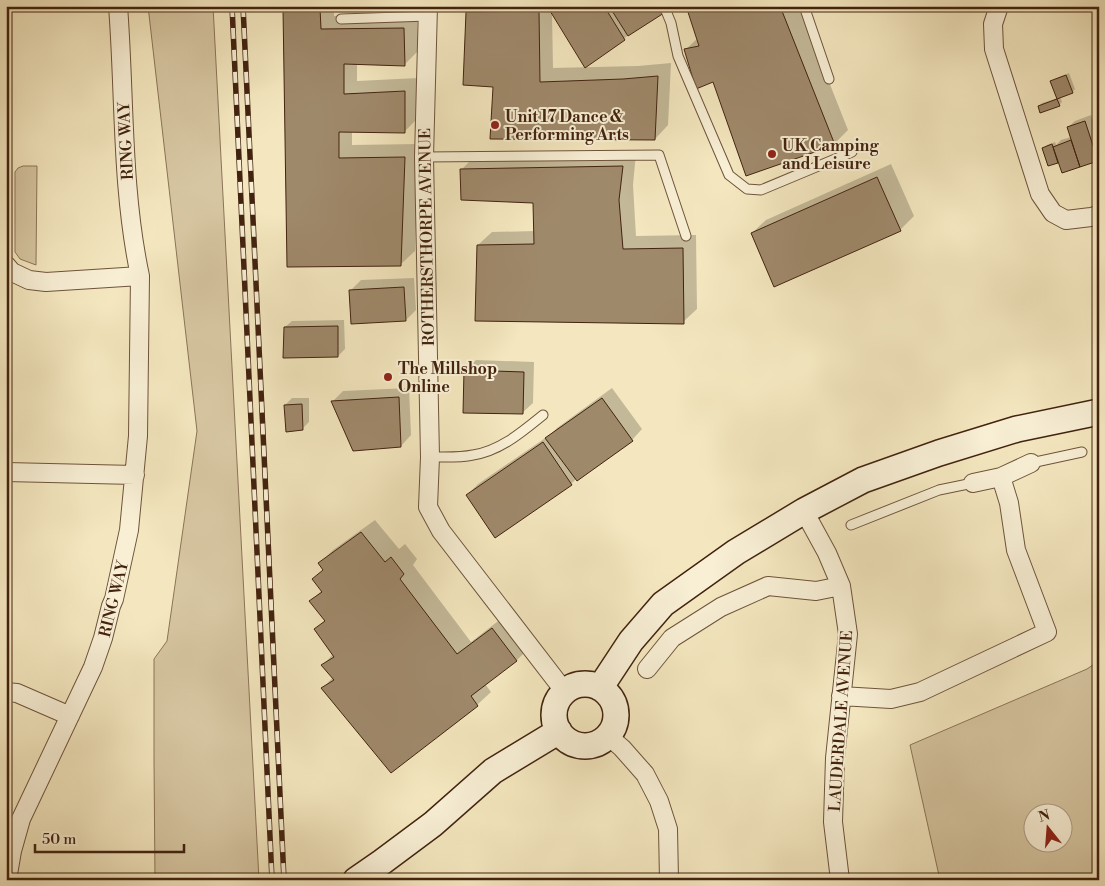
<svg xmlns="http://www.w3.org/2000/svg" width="1105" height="886" viewBox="0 0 1105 886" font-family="'Libre Bodoni',serif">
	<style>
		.green { fill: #d6c6a1; stroke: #8c7458; fill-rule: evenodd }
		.shadow { fill: #0003 }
		.building { fill: #9f896b; stroke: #42230f }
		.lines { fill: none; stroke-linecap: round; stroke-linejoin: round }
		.lane-casing { stroke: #6e543b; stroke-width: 11 }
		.street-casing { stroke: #6e543b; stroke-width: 20 }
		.secondary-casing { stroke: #42230f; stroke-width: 28 }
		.lane { stroke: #f8efd5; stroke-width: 9 }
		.street { stroke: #f8efd5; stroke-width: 18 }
		.secondary { stroke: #f8efd5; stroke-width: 25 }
		.rail-casing { stroke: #42230f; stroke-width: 5.5 }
		.rail { stroke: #f8efd5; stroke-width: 4; stroke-dasharray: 11; stroke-linecap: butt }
		.poi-dot { fill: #8f2418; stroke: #f8efd5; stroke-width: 2 }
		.labels { text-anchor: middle; stroke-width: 4; stroke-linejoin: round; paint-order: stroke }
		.poi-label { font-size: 16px; font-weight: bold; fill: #42230f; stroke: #f8efd5; text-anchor: start }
		.street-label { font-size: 16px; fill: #42230f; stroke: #f8efd5 }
	</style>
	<rect width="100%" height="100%" fill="#f4e7bf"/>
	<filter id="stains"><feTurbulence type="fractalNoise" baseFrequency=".004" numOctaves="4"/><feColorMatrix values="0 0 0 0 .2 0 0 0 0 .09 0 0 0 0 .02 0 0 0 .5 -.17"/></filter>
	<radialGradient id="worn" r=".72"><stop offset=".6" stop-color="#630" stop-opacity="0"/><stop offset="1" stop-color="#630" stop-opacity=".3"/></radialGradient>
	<path class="green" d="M148 6H213L259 880H155L154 759V659L167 641 197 431Z
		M23 166H37L36 265 20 259 15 252V172L18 168Z
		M1099 661V880H940L910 745 1087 669ZM1032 814H1062V844H1032Z"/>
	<path class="shadow" d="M288 6H334V16L417 15 418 51 405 64 357 63V81L418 78V118L404 132 352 131V145L418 144 415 251 401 264 289 265 285 9Z
		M474 6H669L663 12 630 33 624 39 552 13 553 68 638 66 671 63 668 125 655 139 494 86 467 13Z
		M687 6H799L848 130 834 144 714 80 685 50 698 38Z
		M1069 73 1075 89 1072 92 1060 97 1062 102 1059 105 1039 106 1042 103 1058 98 1052 82 1055 79Z
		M1091 115 1099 138V158L1097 160 1062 172 1059 161 1049 165 1044 148 1047 145 1055 142 1056 145 1061 140 1071 137 1068 127 1075 121Z
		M636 153 633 185 636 236 696 235 697 309 683 322 478 245 492 232 535 231 534 202 462 169 475 156Z
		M891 164 914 216 900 230 752 233 766 220Z
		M414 278 416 310 406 320 350 291 361 280Z
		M344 320 345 349 338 356 285 327 292 321Z
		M476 360 534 362 533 403 522 413 465 371Z
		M409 388 411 435 401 446 333 401 343 391Z
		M612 388 642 429 632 440 576 479 571 484 496 536 467 495 478 484 551 434 557 428Z
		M292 398H309V422L302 429 285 405Z
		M375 520 399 549 405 544 417 559 413 565 471 642 506 615 530 647 517 660 485 684 491 692 477 705 323 688 333 677 323 665 333 654 315 630 325 620 311 601 322 590 313 579 324 569 320 563 333 550Z"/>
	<path class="building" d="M547 6H604L625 40 585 68Z
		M609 6H660L664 13 628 36Z
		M686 6H780L835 145 746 176 713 82 696 89 684 49 699 46Z
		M320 8 321 29 404 28 405 66 344 64V94L405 91V133L339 132V158L405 157 401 266 287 267 283 9Z
		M539 11 540 82 623 79 658 76 655 140 490 139 493 87 463 85 466 12Z
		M1066 75 1073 93 1057 99 1050 81Z
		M1057 99 1060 106 1040 113 1038 106Z
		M1085 121 1098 161 1080 167 1067 127Z
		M1071 140 1080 167 1062 173 1053 147Z
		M1052 144 1058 163 1048 166 1042 148Z
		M623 166 619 200 623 249 683 248 684 324 475 321 477 245 534 244 533 203 461 200 460 169Z
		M877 177 901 231 774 287 751 233Z
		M404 287 406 321 351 324 349 290Z
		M338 326V357L283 358 284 327Z
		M464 370 524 372 523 414 463 413Z
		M399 397 401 447 353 451 331 401Z
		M602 398 633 441 577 481 545 438Z
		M302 404 303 430 286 432 284 405Z
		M543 442 572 485 495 538 466 495Z
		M361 532 385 562 391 557 404 574 400 579 457 654 492 628 517 661 471 696 478 706 391 773 321 688 334 680 321 665 334 657 314 629 325 621 309 601 322 592 312 579 323 570 318 563Z"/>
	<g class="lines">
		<g class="lane-casing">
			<path id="lane" d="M664 6 671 23 678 56 729 175 747 189 761 190 852 152
				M804 6 829 79
				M341 19 428 16
				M424 157 659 155 686 236
				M430 457C444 457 459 458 473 455 500 451 522 432 543 415
				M1031 463 1082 452
				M851 525 939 490 973 483"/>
		</g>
		<g class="street-casing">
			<path id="street" d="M428 6 424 157 430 457 428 507 441 531 565 692
				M999 6 993 24 994 49 1040 194 1053 213 1066 220 1091 217 1099 215
				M6 265 12 272 29 280 46 282 140 276
				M6 472 135 475
				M973 483 1001 477
				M804 511 827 553 841 586 848 634 835 758 833 822 840 880
				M647 669 672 638 721 607 768 586 816 591 841 586
				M6 692 17 693 70 716
				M841 696 891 699 920 692 1047 632 1016 550 1009 503 1001 477 1031 463
				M608 736 622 748 645 774 659 801 668 829 669 880
				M7 880 12 851 21 819 93 667 103 638 111 606 114 599 129 530 138 436 140 276C121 187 125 96 118 6"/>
		</g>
		<g class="secondary-casing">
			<path id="secondary" d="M554 715a31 31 0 1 1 62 0a31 31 0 1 1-62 0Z
				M600 688 631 641 663 604 736 552 804 511 863 480 939 453 1017 429 1099 412
				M356 880 382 862 433 824 493 771 559 731"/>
		</g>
		<use href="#lane" class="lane"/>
		<use href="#street" class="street"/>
		<use href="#secondary" class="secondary"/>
		<g class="rail-casing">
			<path id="rail" d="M232 6 272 880
				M243 6 284 880"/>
		</g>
		<use href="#rail" class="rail"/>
	</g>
	<g class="poi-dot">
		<circle cx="495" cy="125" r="5"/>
		<circle cx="772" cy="154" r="5"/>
		<circle cx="388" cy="377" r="5"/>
	</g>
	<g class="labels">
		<g class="poi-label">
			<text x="505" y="122">Unit 17 Dance &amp;<tspan x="505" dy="18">Performing Arts</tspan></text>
			<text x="782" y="151">UK Camping<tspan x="782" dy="18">and Leisure</tspan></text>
			<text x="398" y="374">The Millshop<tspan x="398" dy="18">Online</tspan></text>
		</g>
		<g class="street-label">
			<text transform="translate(125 141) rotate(-93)" y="6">RING WAY</text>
			<text transform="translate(426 237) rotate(-91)" y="6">ROTHERSTHORPE AVENUE</text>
			<text transform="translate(113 599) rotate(-76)" y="6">RING WAY</text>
			<text transform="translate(840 721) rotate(-86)" y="6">LAUDERDALE AVENUE</text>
		</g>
	</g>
	<rect width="1105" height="886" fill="none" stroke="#f4e7bf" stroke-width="25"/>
	<rect x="8" y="8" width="1090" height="871" fill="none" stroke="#42230f" stroke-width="2.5"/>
	<rect x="12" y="12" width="1080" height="861" fill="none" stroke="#42230f"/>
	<g transform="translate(1048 828) rotate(343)"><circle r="24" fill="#f8efd5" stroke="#af9d86"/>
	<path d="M0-4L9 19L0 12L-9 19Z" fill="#8f2418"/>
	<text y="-8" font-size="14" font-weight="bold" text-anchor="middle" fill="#42230f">N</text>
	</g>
	<path d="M35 844v8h149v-8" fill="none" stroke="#42230f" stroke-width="2.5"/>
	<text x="42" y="844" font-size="15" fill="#42230f" stroke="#f8efd5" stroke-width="4" paint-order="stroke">50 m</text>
	<rect width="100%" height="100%" filter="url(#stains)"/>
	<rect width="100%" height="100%" fill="url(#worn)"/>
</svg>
